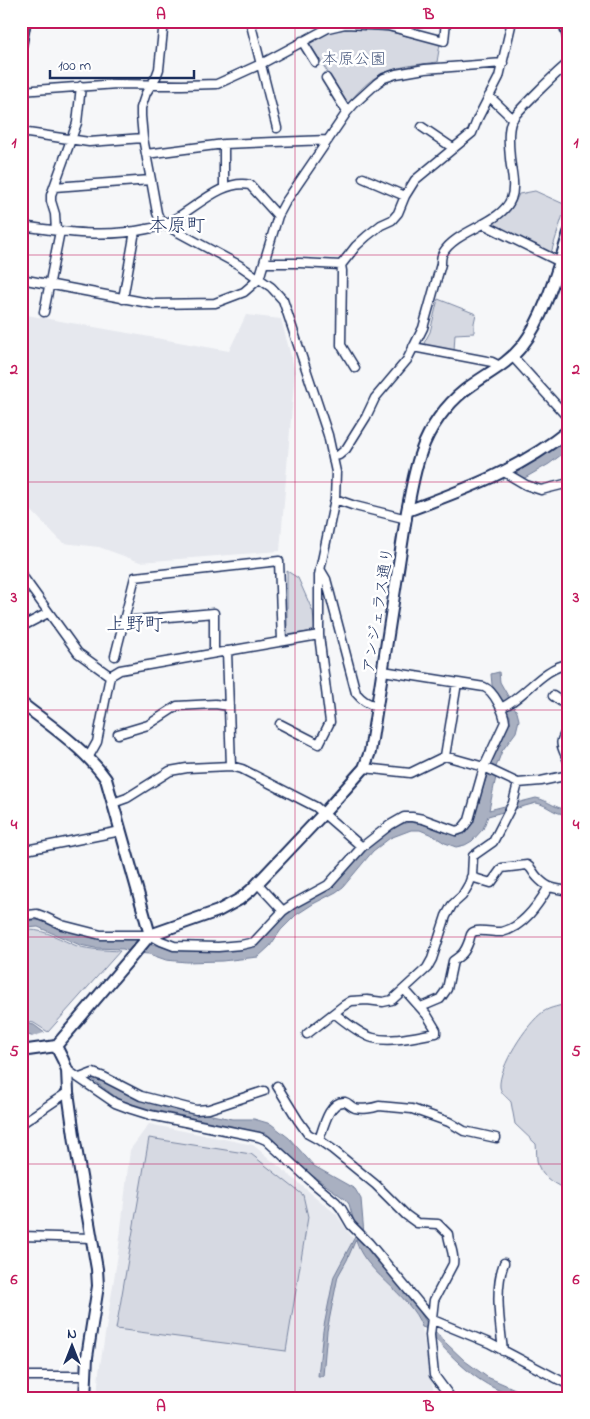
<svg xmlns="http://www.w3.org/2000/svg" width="590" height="1419" viewBox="0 0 590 1419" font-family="'Indie Flower','Klee One',sans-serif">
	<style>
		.built { fill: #e6e8ee }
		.green { fill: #d6d9e2; stroke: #7884a0 }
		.water { fill: #a9b0c1; stroke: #707c99 }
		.pier { fill: #f6f7f9 }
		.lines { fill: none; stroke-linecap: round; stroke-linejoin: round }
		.minor-casing { stroke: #1b2f5e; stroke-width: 11 }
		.tertiary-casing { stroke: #1b2f5e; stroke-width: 14 }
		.minor { stroke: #fff; stroke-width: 8 }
		.tertiary { stroke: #fff; stroke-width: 10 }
		.grid { fill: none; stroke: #c2185b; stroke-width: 1; stroke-opacity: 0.55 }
		.labels { text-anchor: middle; stroke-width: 5; stroke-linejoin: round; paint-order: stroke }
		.park-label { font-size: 16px; fill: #4a5a7f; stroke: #fff }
		.street-label { font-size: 16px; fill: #1b2f5e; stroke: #fff }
		.quarter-label { font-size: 19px; fill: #1b2f5e; stroke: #fff }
		.neatline { fill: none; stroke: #c2185b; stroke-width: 2 }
		.grid-label { font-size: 16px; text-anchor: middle; font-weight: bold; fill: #c2185b }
	</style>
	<rect width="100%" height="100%" fill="#f6f7f9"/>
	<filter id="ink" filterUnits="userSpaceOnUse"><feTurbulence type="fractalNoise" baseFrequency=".02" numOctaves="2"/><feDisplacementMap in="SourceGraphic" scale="10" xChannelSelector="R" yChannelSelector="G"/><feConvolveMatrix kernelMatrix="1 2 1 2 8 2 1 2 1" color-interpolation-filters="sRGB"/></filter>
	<g filter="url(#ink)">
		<path class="built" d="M21 314 229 351 246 315 281 319 295 371 280 551 140 562 99 547 63 543 21 500Z
			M149 1124 253 1145 336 1214 363 1253 413 1305 422 1328 435 1398H97L99 1372 118 1254 130 1150Z"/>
		<path class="green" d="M355 28 387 31 440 44 437 62C416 65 394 66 376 77 365 84 356 94 348 104L309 43 332 31Z
			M535 191 566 205 551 253 495 225V222C508 216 513 207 519 194Z
			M438 299 476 314 474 323V333L455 334 454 351 423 345 430 332Z
			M287 571 298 578 313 612 315 631 287 635Z
			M29 930C47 930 61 940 77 946 91 950 105 950 120 951L48 1032 34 1023 21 1020V936Z
			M569 1003V1191C557 1185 543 1179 538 1165 536 1159 537 1150 536 1144L515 1124 511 1102C507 1097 501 1094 500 1087 498 1068 527 1023 543 1012 550 1007 561 1006 569 1003Z
			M149 1138 251 1154 303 1195 308 1217 286 1351 116 1329Z"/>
		<path class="water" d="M569 437V449L549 464 523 479 513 475 556 447Z
			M499 672 500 682 517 712 519 720 516 732 502 751 496 767V777L489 810 536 798C548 800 556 810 569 809V814C553 815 549 805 536 803L488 816 483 829 472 841 465 845 456 847 445 843 432 835 420 830H411L390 838 373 851 343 887 336 892 313 904 296 915 281 930 270 946 258 957 222 961 186 962 166 960 149 954 135 953 123 949 95 948 80 945 38 927 27 928 21 933V924L24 921 40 920 82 935 98 939 131 938 174 950 221 949 250 946 261 940 273 925 290 909 330 887 337 881 355 859 369 845 399 825 409 822 421 823 436 827 456 836 461 835 471 824 475 815 490 764 510 722V716L492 685 491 674Z
			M21 1022 34 1025 46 1034 97 1076 125 1092 151 1103 186 1110 232 1119H254L271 1124 289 1138 314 1166 355 1189 361 1199 365 1246 374 1258 407 1292 427 1323 447 1344 465 1361 487 1377 536 1398C487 1398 456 1361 425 1328L422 1327C410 1293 361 1270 356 1239L347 1260 338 1276 327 1331 323 1376H318L323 1331 334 1276 356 1235 355 1225 349 1204 345 1199 309 1173 266 1133 247 1131 232 1126 149 1109 120 1100 36 1038 21 1032Z"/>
		<path class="pier" d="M47 1032 84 1063 100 1075 88 1080 31 1037Z"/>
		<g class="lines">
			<g class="minor-casing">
				<path id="minor" d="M164 21 159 69 156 77 146 93 141 108V116L143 138 151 180 157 213 161 223 239 265 271 287 283 300 328 435 336 472 335 499 319 575V635L330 722 319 744 280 724
					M250 21 277 128
					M302 41 315 62
					M326 78 347 112
					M21 91 117 84 182 85 217 84 261 64 328 28 345 24 388 26 444 41 446 21
					M489 96 513 119
					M422 127 453 148
					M21 132 89 142 143 138
					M224 144V188
					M146 154 224 144 328 140
					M363 178 405 196
					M54 187 151 180
					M483 224 560 262
					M21 226C64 232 104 238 147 229 153 228 160 227 165 224 190 214 221 178 250 185L278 216
					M56 231 55 214 51 201V195L77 123 81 86
					M264 263H300L341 265 356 246 367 236 381 225 392 220 398 213 405 196 415 180 472 133 478 118 499 77 512 21
					M341 265 342 271 341 345 355 368
					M21 279 154 304 215 303 244 292 259 279 278 216 285 203 347 112 354 104 377 83 384 78 396 74 425 69 503 63
					M123 299 135 231
					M44 312 60 231
					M413 347 492 362 500 366
					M513 357 569 419
					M333 457 339 455 346 449 366 417 375 398 407 360 423 328 441 264C441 261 441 256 443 253 456 230 501 224 511 199 516 186 511 171 510 158 509 146 507 130 512 120 515 113 561 68 569 63
					M504 472 526 485 541 490 569 483
					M335 499 355 506 407 519
					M320 569 326 579 356 693C362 700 367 704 377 706
					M21 574 78 653 110 676
					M124 621 214 613V653
					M21 627 48 613
					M227 651 231 766
					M115 656 135 577 279 561 282 641
					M110 676 120 670 319 635
					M553 696 569 707
					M501 708C524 698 543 667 569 664
					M569 727C557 745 561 744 569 763
					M118 734 148 725 177 706 215 704 229 706
					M445 756 457 683
					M88 758 97 742 110 676
					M364 768 410 773 445 756 484 767 518 783 541 781 569 775
					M113 803 127 798 170 771 187 768 231 766 242 769 316 807 362 847
					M21 851 121 831
					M471 877 491 883 502 868 527 865C532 868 533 873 537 877 548 889 553 888 569 891
					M258 884 283 911
					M21 920 28 915 37 914 45 917 62 925 101 935H150L161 941 174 946 218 947 241 945 254 942 283 911 293 904 328 885 362 847 390 825 404 817H412L423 819 456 831 462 829 469 820 484 767 505 722C504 712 494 691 484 687L383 671
					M421 1007 440 999 447 989 453 961C463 954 465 952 469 941 470 938 470 935 472 933 477 928 495 933 502 932 523 927 538 905 548 888
					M334 1013C344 1021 361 1035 373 1038 392 1043 417 1036 436 1033V1030L427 1015 404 989
					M307 1034 343 1006 351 1001 367 1000 383 1002 392 1000 427 968 432 959 446 916 452 905 462 896 469 884 472 876 473 856 493 842 513 803 518 783
					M67 1070 115 1103 131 1109 150 1115 259 1137 266 1140 313 1183 336 1202 341 1208 351 1225 369 1243 433 1320 489 1343 569 1385
					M80 1078 93 1073 104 1077 141 1096 196 1110 209 1109 264 1091
					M277 1086 298 1120 308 1134 319 1140 332 1149 376 1185 406 1215 417 1223 438 1224 448 1234C449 1245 455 1253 453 1264L434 1300 430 1335 434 1375 451 1398
					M21 1124 68 1092
					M319 1140C323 1129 329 1100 345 1102 349 1103 351 1107 355 1108 362 1110 373 1108 379 1106L412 1109 449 1122 464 1131 496 1138
					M21 1236 92 1238
					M503 1351C500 1323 494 1289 504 1263
					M21 1376H86"/>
			</g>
			<g class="tertiary-casing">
				<path id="tertiary" d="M564 21 569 39
					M21 44 25 21
					M407 511C464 490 521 469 569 430
					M21 703C50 725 85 749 106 779L150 935
					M56 1046 63 1060 67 1070 68 1092 75 1142 97 1269 98 1286 87 1357 85 1398
					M21 1051 56 1046 150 935 218 911 240 899 251 890 324 813 364 768 370 752 407 511C411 492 414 471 421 452 429 428 446 405 465 390 484 375 507 365 522 346 545 317 558 267 569 233"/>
			</g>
			<use href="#minor" class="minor"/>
			<use href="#tertiary" class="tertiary"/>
		</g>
	</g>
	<path class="grid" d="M295 21V1398M21 255H569M21 482H569M21 710H569M21 937H569M21 1164H569"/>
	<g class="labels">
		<g class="park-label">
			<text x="354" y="64">本原公園</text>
		</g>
		<g class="street-label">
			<text transform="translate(377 610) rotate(-81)" y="6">アンジェラス通り</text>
		</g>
		<g class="quarter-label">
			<text x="177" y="231">本原町</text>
			<text x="135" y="630">上野町</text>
		</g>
	</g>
	<rect width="590" height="1419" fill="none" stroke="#fff" stroke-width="55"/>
	<g transform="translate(72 1346)" stroke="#ffffff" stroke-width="4" paint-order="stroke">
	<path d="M0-4L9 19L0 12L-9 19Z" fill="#1b2f5e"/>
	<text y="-8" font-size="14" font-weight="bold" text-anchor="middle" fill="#1b2f5e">N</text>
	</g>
	<path d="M50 70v8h144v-8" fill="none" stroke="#1b2f5e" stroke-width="2.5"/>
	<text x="58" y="70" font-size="15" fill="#1b2f5e" stroke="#ffffff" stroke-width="4" paint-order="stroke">100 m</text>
	<rect x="28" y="28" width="534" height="1364" class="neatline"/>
	<g class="grid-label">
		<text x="161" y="19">A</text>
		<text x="429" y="19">B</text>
		<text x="14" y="147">1</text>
		<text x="576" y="147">1</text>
		<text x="14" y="374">2</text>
		<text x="576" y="374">2</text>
		<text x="14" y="602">3</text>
		<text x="576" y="602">3</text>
		<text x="14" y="829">4</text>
		<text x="576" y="829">4</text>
		<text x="14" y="1056">5</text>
		<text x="576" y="1056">5</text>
		<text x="14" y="1284">6</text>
		<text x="576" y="1284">6</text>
		<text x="161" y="1411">A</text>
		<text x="429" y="1411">B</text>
	</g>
</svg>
